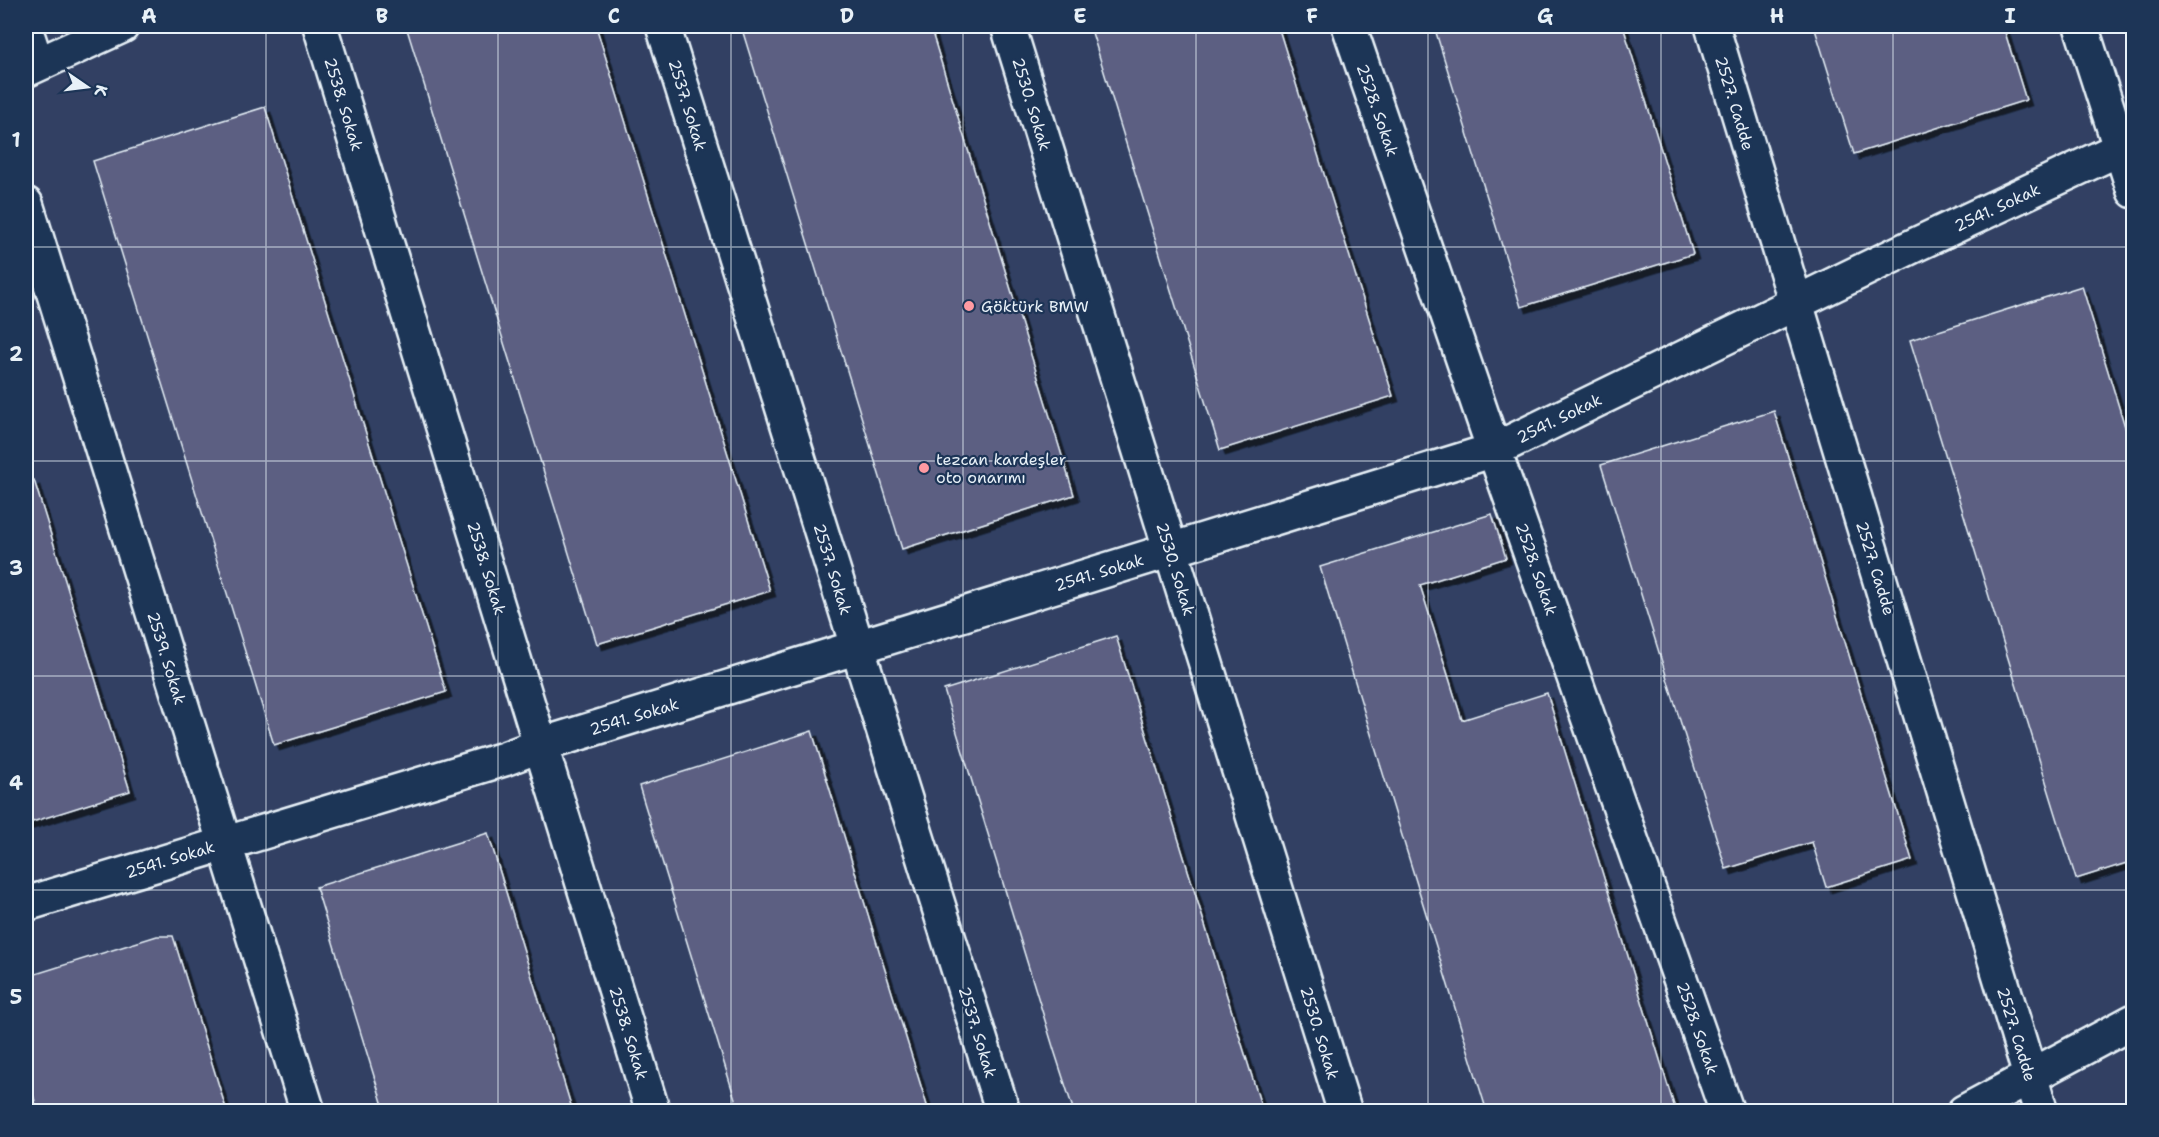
<svg xmlns="http://www.w3.org/2000/svg" width="2159" height="1137" viewBox="0 0 2159 1137" font-family="'Shantell Sans',sans-serif">
	<style>
		.built { fill: #304164 }
		.building { fill: #5b5e82; stroke: #e8f1f8; stroke-width: 1.5; filter: url(#shadow) }
		.lines { fill: none; stroke-linecap: round; stroke-linejoin: round }
		.minor-casing { stroke: #e8f1f8; stroke-width: 38 }
		.tertiary-casing { stroke: #e8f1f8; stroke-width: 38 }
		.minor { stroke: #1d3557; stroke-width: 33 }
		.tertiary { stroke: #1d3557; stroke-width: 33 }
		.grid { fill: none; stroke: #e8f1f8; stroke-width: 1.5; stroke-opacity: 0.55 }
		.poi-dot { fill: #ff9aa2; stroke: #1d3557; stroke-width: 2 }
		.labels { text-anchor: middle; stroke-width: 4.5; stroke-linejoin: round; paint-order: stroke }
		.street-label { font-size: 16px; fill: #e8f1f8; stroke: #1d3557 }
		.poi-label { font-size: 16px; fill: #e8f1f8; stroke: #1d3557; text-anchor: start }
		.neatline { fill: none; stroke: #e8f1f8; stroke-width: 2 }
		.grid-label { font-size: 20px; text-anchor: middle; font-weight: bold; fill: #e8f1f8 }
	</style>
	<defs>
		<filter id="shadow"><feDropShadow dx="5.5" dy="5.5" stdDeviation="0" flood-color="#0009"/></filter>
	</defs>
	<rect width="100%" height="100%" fill="#1d3557"/>
	<filter id="ink" filterUnits="userSpaceOnUse"><feTurbulence type="fractalNoise" baseFrequency=".0167" numOctaves="2"/><feDisplacementMap in="SourceGraphic" scale="12" xChannelSelector="R" yChannelSelector="G"/><feConvolveMatrix kernelMatrix="1 2 1 2 8 2 1 2 1" color-interpolation-filters="sRGB"/></filter>
	<g filter="url(#ink)">
		<path class="built" d="M26 26H2133V1111H26Z"/>
		<path class="building" d="M406 26H596L770 591 597 644Z
			M741 26H930L1074 495 902 549Z
			M1090 26H1278L1393 396 1220 450Z
			M1434 26H1623L1693 254 1521 307Z
			M1814 26H2003L2026 100 1854 154Z
			M265 107 446 692 274 745 93 161Z
			M2082 286 2133 453V861L2076 879 1910 340Z
			M1774 411 1912 860 1826 887 1812 842 1726 869 1601 465Z
			M34 480 130 791 26 824V482Z
			M1492 514 1506 558 1420 585 1462 720 1547 693 1676 1112H1487L1407 852 1320 567Z
			M1116 636 1199 906 1263 1112H1074L1054 1050 944 690Z
			M812 731 881 957 929 1112H739L694 965 639 786Z
			M488 833 573 1112H385L316 887Z
			M157 936H173L227 1112H38L26 1070V977Z"/>
		<g class="lines">
			<g class="minor-casing">
				<path id="minor" d="M320 26 653 1112
					M663 26 1003 1112
					M1008 26 1345 1112
					M1349 26 1494 450 1727 1112
					M2081 26 2134 191
					M26 31 37 64
					M26 204 308 1112
					M26 904 504 759 541 745 1494 450 1915 245 2134 142"/>
			</g>
			<g class="tertiary-casing">
				<path id="tertiary" d="M1712 26 2041 1112
					M26 70 122 26
					M1964 1112 2134 1021"/>
			</g>
			<use href="#minor" class="minor"/>
			<use href="#tertiary" class="tertiary"/>
		</g>
	</g>
	<path class="grid" d="M266 26V1112M498 26V1112M731 26V1112M963 26V1112M1196 26V1112M1428 26V1112M1661 26V1112M1893 26V1112M26 247H2134M26 461H2134M26 676H2134M26 890H2134"/>
	<g class="poi-dot">
		<circle cx="969" cy="306" r="6"/>
		<circle cx="924" cy="468" r="6"/>
	</g>
	<g class="labels">
		<g class="street-label">
			<text transform="translate(1735 103) rotate(73)" y="6">2527. Cadde</text>
			<text transform="translate(344 104) rotate(73)" y="6">2538. Sokak</text>
			<text transform="translate(1032 104) rotate(73)" y="6">2530. Sokak</text>
			<text transform="translate(688 105) rotate(73)" y="6">2537. Sokak</text>
			<text transform="translate(1378 110) rotate(71)" y="6">2528. Sokak</text>
			<text transform="translate(1997 207) rotate(-25)" y="6">2541. Sokak</text>
			<text transform="translate(1559 418) rotate(-26)" y="6">2541. Sokak</text>
			<text transform="translate(487 568) rotate(73)" y="6">2538. Sokak</text>
			<text transform="translate(1876 568) rotate(73)" y="6">2527. Cadde</text>
			<text transform="translate(833 569) rotate(73)" y="6">2537. Sokak</text>
			<text transform="translate(1176 569) rotate(73)" y="6">2530. Sokak</text>
			<text transform="translate(1537 569) rotate(71)" y="6">2528. Sokak</text>
			<text transform="translate(1099 572) rotate(-17)" y="6">2541. Sokak</text>
			<text transform="translate(167 658) rotate(73)" y="6">2539. Sokak</text>
			<text transform="translate(634 716) rotate(-17)" y="6">2541. Sokak</text>
			<text transform="translate(170 859) rotate(-17)" y="6">2541. Sokak</text>
			<text transform="translate(1698 1028) rotate(71)" y="6">2528. Sokak</text>
			<text transform="translate(978 1032) rotate(73)" y="6">2537. Sokak</text>
			<text transform="translate(629 1033) rotate(73)" y="6">2538. Sokak</text>
			<text transform="translate(1320 1033) rotate(73)" y="6">2530. Sokak</text>
			<text transform="translate(2017 1034) rotate(73)" y="6">2527. Cadde</text>
		</g>
		<g class="poi-label">
			<text x="981" y="312">Göktürk BMW</text>
			<text x="936" y="465">tezcan kardeşler<tspan x="936" dy="18">oto onarımı</tspan></text>
		</g>
	</g>
	<rect width="2159" height="1137" fill="none" stroke="#1d3557" stroke-width="66"/>
	<g transform="translate(87 87) rotate(104)" stroke="#1d3557" stroke-width="4.5" paint-order="stroke">
	<path d="M0-4.5L10 22L0 15L-10 22Z" fill="#e8f1f8"/>
	<text y="-9" font-size="16" font-weight="bold" text-anchor="middle" fill="#e8f1f8">K</text>
	</g>
	<rect x="33" y="33" width="2093" height="1071" class="neatline"/>
	<g class="grid-label">
		<text x="149" y="23">A</text>
		<text x="382" y="23">B</text>
		<text x="614" y="23">C</text>
		<text x="847" y="23">D</text>
		<text x="1080" y="23">E</text>
		<text x="1312" y="23">F</text>
		<text x="1545" y="23">G</text>
		<text x="1777" y="23">H</text>
		<text x="2010" y="23">I</text>
		<text x="16" y="147">1</text>
		<text x="16" y="361">2</text>
		<text x="16" y="575">3</text>
		<text x="16" y="790">4</text>
		<text x="16" y="1004">5</text>
	</g>
</svg>
